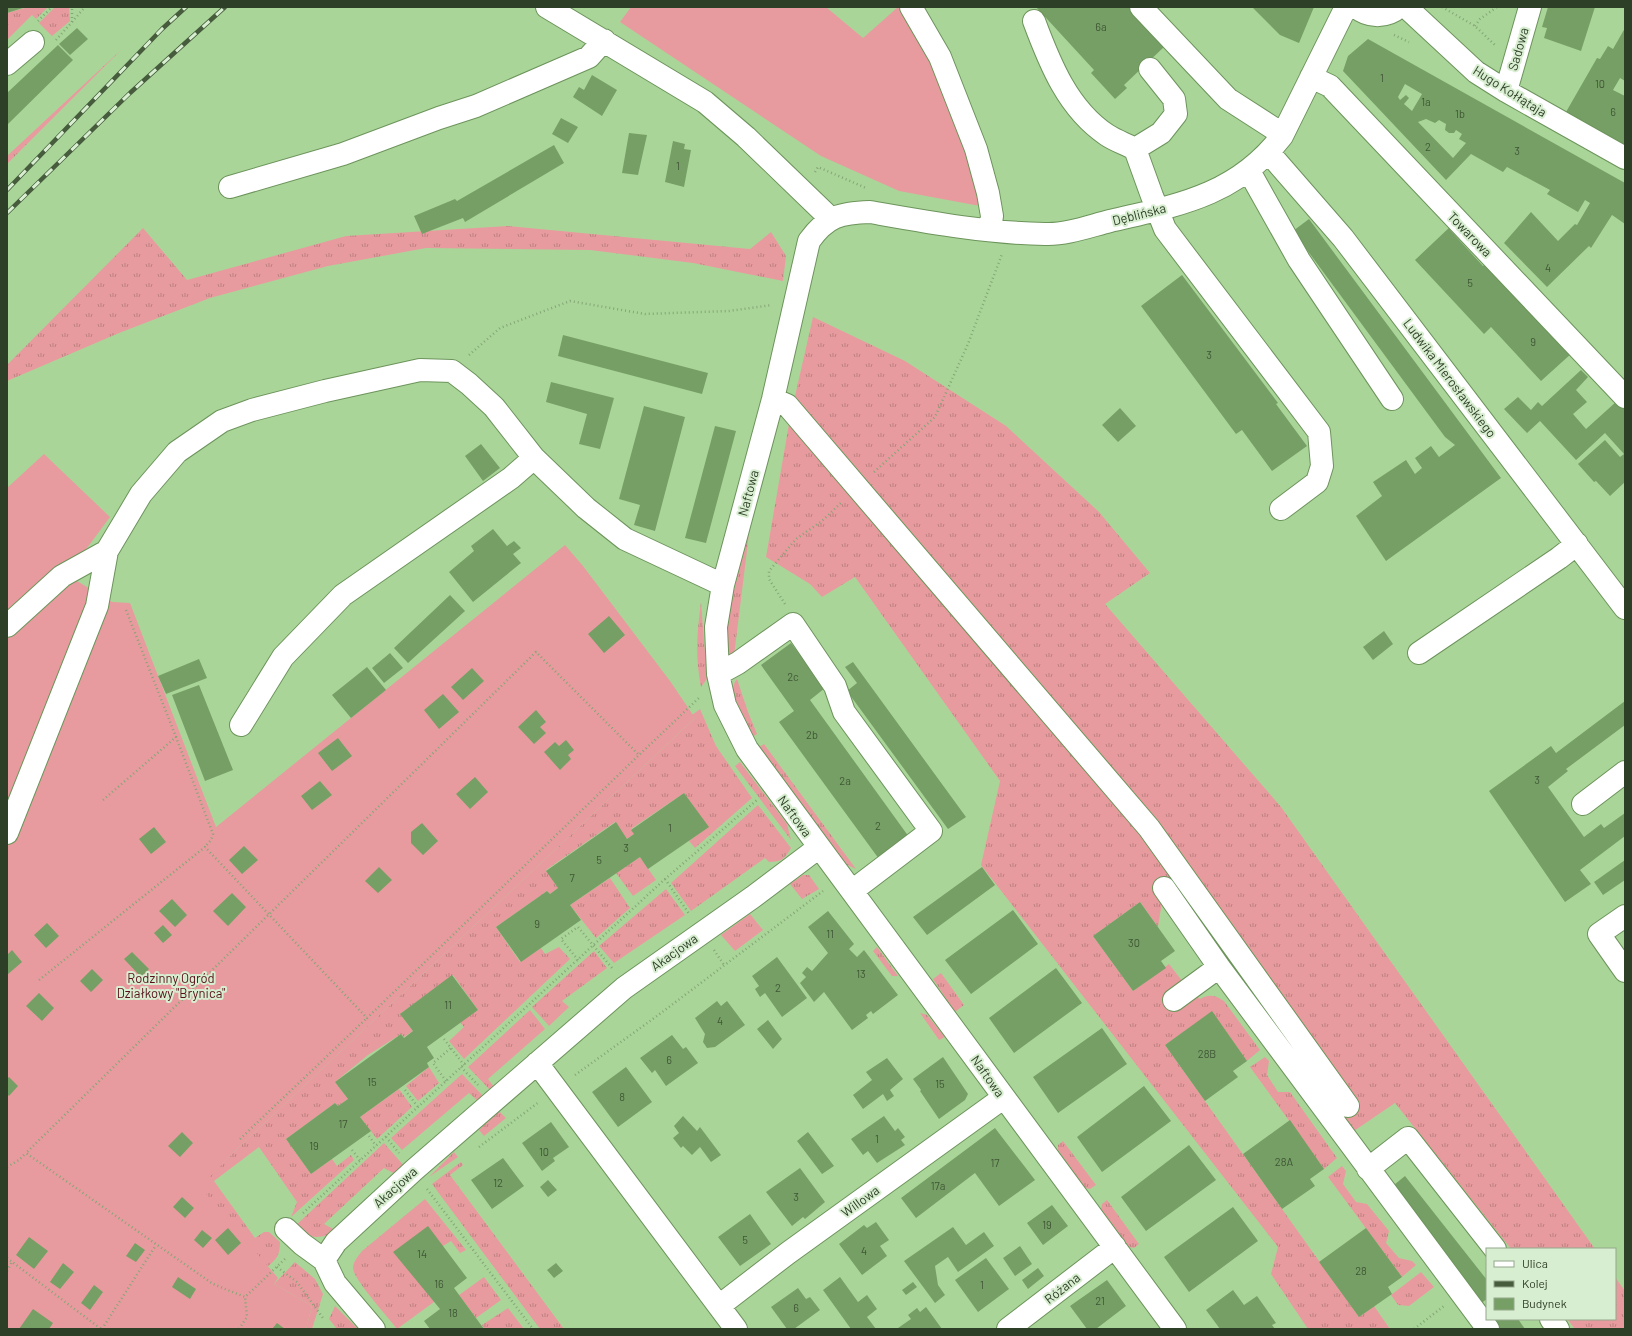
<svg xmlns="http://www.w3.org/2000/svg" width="1632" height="1336" viewBox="0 0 1632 1336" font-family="Barlow,sans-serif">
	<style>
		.grass { fill: url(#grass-tufts) }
		.garden { fill: #e89b9e }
		.building { fill: #769f65; fill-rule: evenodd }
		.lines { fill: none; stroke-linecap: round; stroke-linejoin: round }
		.minor-casing { stroke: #6c945b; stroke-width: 24 }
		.path { stroke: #83a675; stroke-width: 2.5; stroke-dasharray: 1 3; stroke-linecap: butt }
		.minor { stroke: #fff; stroke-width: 22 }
		.rail-casing { stroke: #465c3d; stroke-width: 4.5 }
		.rail { stroke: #d8eed0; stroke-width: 3; stroke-dasharray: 9; stroke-linecap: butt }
		.labels { text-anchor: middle; stroke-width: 4; stroke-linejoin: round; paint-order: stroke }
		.number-label { font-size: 11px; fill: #405736 }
		.street-label { font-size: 13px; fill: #2e3f27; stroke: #d8eed0 }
		.park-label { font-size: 13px; fill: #57101b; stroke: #d8eed0 }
	</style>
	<defs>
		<pattern id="grass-tufts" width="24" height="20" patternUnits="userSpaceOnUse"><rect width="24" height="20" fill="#e89b9e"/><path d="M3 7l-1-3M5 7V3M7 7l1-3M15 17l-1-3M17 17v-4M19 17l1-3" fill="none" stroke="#bc8081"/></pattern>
	</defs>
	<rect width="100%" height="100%" fill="#aad599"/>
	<path class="grass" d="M28 7H48L36 19 32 15 7 40V13Z
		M55 7H69L70 21 52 36 39 23Z
		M122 49 7 164V156Z
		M508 226 750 249 771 232 786 256 783 281 693 263 590 250 426 248 328 266 210 298 119 333 7 381V365L143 228 187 280 346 236Z
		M813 317 905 361 1006 426 1099 512 1150 573 1105 604 1281 807 1595 1249H1511L1395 1103 1351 1133 1169 881 1153 891 1162 902 1158 927 1140 902 1093 936 1133 991 1169 964 1183 982 1163 996 1174 1010 1197 996 1200 999C1209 994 1215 995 1224 1001L1260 1050 1247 1061 1212 1012 1165 1045 1359 1317 1374 1306 1390 1329H1308L1271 1274 1278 1247 981 865 1000 781 855 577 822 597 810 584 766 557 790 418Z
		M749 534 734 656 728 654C724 614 739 573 749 534Z
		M701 602 707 679 701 687C695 656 697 633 701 602Z
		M737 679 748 712 757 734 752 737C745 723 725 692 737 679Z
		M700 709 716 746 752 798 695 848 689 841 708 827 684 793 631 829 634 834 627 839 615 822 546 870 558 888 550 894 547 891 496 927 520 962 541 948 545 954 559 947 570 959 464 1059 449 1041 464 1027 460 1022 478 1010 453 975 400 1014 413 1031 404 1037 401 1034 368 1055 335 1082 348 1099 338 1106 335 1103 286 1139 311 1174 332 1159 337 1166 351 1155 354 1160 291 1217 297 1202 259 1147 214 1181 255 1238 264 1232H269L280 1242C280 1255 277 1259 267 1267L199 1187 237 1149 695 718 692 715Z
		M764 744 856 869 845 864 759 747Z
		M740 762 787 824 791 840 735 766Z
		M758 805 791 848C785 859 781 862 769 862L765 858 691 911 671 883Z
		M640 857 656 880 633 896 616 873Z
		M803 875H809L819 889 802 899 790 884Z
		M610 878 630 908 596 938 570 905Z
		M666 889 685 915 614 963 599 946Z
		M750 914 763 930 735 951 721 935Z
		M877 947 898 976H892L873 951Z
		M594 951 607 968 562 1001 569 1007 549 1026 532 1007Z
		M941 973 964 1005 955 1012 933 979Z
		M530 1010 545 1029 488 1079 494 1087 490 1090 468 1067Z
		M920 1013 927 1015 945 1037 939 1040Z
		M1265 1057 1269 1061 1267 1075 1278 1092H1290L1337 1158 1324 1169 1250 1067Z
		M429 1067 439 1083 418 1101 406 1086Z
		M462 1074 483 1096 479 1102 469 1093 402 1150 391 1138Z
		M399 1089 412 1107 377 1139 360 1117Z
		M499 1111 506 1118 484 1136 479 1130Z
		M1063 1141 1096 1185 1090 1189 1085 1188 1058 1150V1145Z
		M384 1143 405 1167 397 1175 384 1168 324 1224 337 1231C322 1240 306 1239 294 1227Z
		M454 1152 458 1157 429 1177Z
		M461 1162 463 1165 450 1175 564 1329H540L432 1184Z
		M1342 1166 1346 1171 1343 1184 1356 1202 1367 1204 1389 1231 1386 1243 1399 1258 1412 1261 1416 1265 1402 1277 1328 1177Z
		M425 1199 466 1250 460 1253 451 1241 443 1246 434 1302 397 1329C389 1318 353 1279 353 1268 353 1262 358 1256 362 1251Z
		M1107 1200 1139 1244 1134 1248 1129 1247 1101 1209 1102 1204Z
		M295 1262 315 1279 323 1294 312 1329H306L312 1306 274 1284Z
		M1421 1272 1434 1287 1409 1306 1398 1305 1391 1295Z
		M484 1277 501 1300 476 1318 459 1295Z
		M1615 1277 1625 1291V1329H1575L1567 1319H1615Z
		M335 1306 358 1329H337L329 1319Z
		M508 1308 524 1329H484L482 1325Z"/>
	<path class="garden" d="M631 7H826L863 38 898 7 944 81 976 180 980 206 899 191 821 156 620 22Z
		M44 454 110 517 67 575 112 602 130 603 216 827 565 545 583 566 670 681 695 718 237 1149 200 1187 278 1278 274 1284 312 1306 306 1329H7V488Z"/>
	<path class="building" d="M7 7H26L7 13Z
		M1036 7H1128L1165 46 1124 85 1127 88 1115 99 1091 73 1094 70Z
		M1252 7H1314L1299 43 1280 35Z
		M1548 7H1595L1581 51 1544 38 1547 28 1542 27Z
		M77 28 88 39 70 55 59 44Z
		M1625 28V81L1620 78 1613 90 1625 96V146L1566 112 1597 58 1600 59 1608 46 1613 49Z
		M1368 39 1625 183V224L1612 215 1591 248 1589 246 1547 287 1504 243 1531 212 1558 241 1575 224 1577 225 1590 203 1585 200 1578 212 1547 194 1550 190 1507 167 1503 172 1471 154 1446 180 1343 71 1348 56ZM1405 84 1422 94 1412 111 1404 104 1409 98 1406 95 1400 100 1398 97ZM1426 119 1435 123 1439 120 1446 124 1445 130 1449 133H1454L1456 130 1462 134 1459 139 1466 143 1453 158 1418 122Z
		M58 45 73 60 7 125V93Z
		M592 75 617 90 602 116 573 97 579 87 584 90Z
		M561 118 578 127 568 143 552 134Z
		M629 133 647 135 638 175 622 173Z
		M673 141 685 144 684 149 691 150 684 187 665 182Z
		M554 145 564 163 465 222 463 218 422 234 414 216 455 199 457 201Z
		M1309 219 1501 478 1386 561 1356 516 1382 496 1373 482 1406 460 1415 474 1422 468 1415 458 1431 446 1439 457 1455 445 1445 437 1293 231Z
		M1452 225 1453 227 1450 230 1483 266 1486 263 1572 353 1541 381 1491 327 1484 334 1415 260Z
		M1182 275 1278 403 1276 404 1307 446 1272 471 1242 430 1236 434 1141 306Z
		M563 335 708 373 702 394 558 356Z
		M1581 370 1588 377 1576 390 1587 402 1573 414 1586 429 1617 401 1625 410V482L1610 496 1596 481 1594 482 1578 464 1605 440 1620 457 1624 454 1605 433 1576 460 1540 421 1527 433 1504 409 1518 397 1531 410 1538 402 1542 406Z
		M551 382 614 398 600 449 579 444 587 414 546 402Z
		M644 406 685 417 655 531 634 525 640 505 619 499Z
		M1120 408 1136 426 1118 442 1102 425Z
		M715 426 736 431 706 543 685 538Z
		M481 444 500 468 483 481 465 456Z
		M493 529 507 546 514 541 521 548 513 554 521 563 473 602 449 572 474 551 471 546Z
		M450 595 465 611 408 663 394 648Z
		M609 616 625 635 604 653 588 634Z
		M1384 631 1393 644 1373 660 1363 647Z
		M791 643 825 688 810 700 909 837 879 859 779 722 794 711 761 665Z
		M390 653 403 668 384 683 372 668Z
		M199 659 207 678 166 694 158 676Z
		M853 662 966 817 948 829 847 691 857 683 845 667Z
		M367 667 386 690 351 718 332 695Z
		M472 668 484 681 463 700 451 687Z
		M199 685 233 770 205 781 172 695Z
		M443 694 459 712 439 729 424 710Z
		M1625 701V725L1566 769 1568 771 1548 787 1584 837 1601 824 1604 828 1625 813V836L1580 870 1591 884 1565 902 1489 791 1551 746 1556 753Z
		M536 710 546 722 540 727 546 733 534 744 518 727Z
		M338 738 352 756 332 771 318 753Z
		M566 740 574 750 568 755 571 759 560 770 544 752 555 742 559 746Z
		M475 777 488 792 470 809 456 794Z
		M320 781 332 795 312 810 301 796Z
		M684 793 709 827 648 869 640 857 570 905 581 920 521 962 496 927 547 891 550 894 558 888 546 871 616 822 627 839 634 834 631 830Z
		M422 823 438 841 423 855 411 843V832Z
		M154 827 166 842 151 854 139 839Z
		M244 846 258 860 242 874 229 860Z
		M1625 860V880L1603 895 1594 882Z
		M379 867 392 880 378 893 365 881Z
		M982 867 995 885 927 935 913 917Z
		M232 893 246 907 228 926 213 911Z
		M172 899 187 915 175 927 159 911Z
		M1140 902 1175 951 1161 961 1166 968 1133 991 1093 936Z
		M1013 910 1038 944 971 994 945 960Z
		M828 911 854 944 849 949 857 957 864 950 898 995 873 1014 871 1011 866 1015 868 1018 852 1030 824 992 814 1002 800 983 806 977 802 973 807 967 812 971 828 953 808 927Z
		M47 923 59 936 46 948 34 935Z
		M163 925 172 935 163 943 154 933Z
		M12 950 22 962 7 975V955Z
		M132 952 149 969 141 977 124 959Z
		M777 957 807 998 782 1017 765 993 760 997 755 989 759 986 752 976Z
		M1056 968 1082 1003 1014 1053 989 1018Z
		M92 969 103 980 91 992 80 981Z
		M452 975 478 1010 427 1047 434 1058 427 1063 429 1067 360 1117 371 1131 311 1174 286 1139 335 1103 338 1106 348 1099 335 1082 401 1034 404 1038 413 1031 400 1014Z
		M39 993 54 1008 42 1021 26 1006Z
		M717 1001 721 1006 727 1001 745 1025 715 1047 707 1048 703 1042 705 1034 695 1018Z
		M1212 1011 1247 1061 1233 1071 1238 1077 1205 1101 1165 1045Z
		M768 1020 782 1039 773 1049 757 1029Z
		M1102 1028 1127 1064 1058 1113 1033 1077Z
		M672 1035 683 1049 686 1047 698 1063 666 1086 655 1070 652 1073 640 1058Z
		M943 1057 968 1094 965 1100 939 1119 920 1091 921 1090 913 1079Z
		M887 1058 903 1079 890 1090 894 1096 887 1101 883 1094 863 1109 853 1095 872 1080 866 1072Z
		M626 1067 652 1102 618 1127 592 1092Z
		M9 1077 18 1086 9 1096 7 1094V1079Z
		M1144 1086 1171 1121 1102 1172 1077 1137Z
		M683 1116 697 1131 700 1127 721 1155 711 1162 700 1147 692 1155 683 1146 681 1148 673 1138 679 1133 674 1126Z
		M884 1116 895 1131 898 1128 905 1137 901 1140 905 1145 877 1163 868 1151 863 1155 851 1139Z
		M1290 1120 1324 1169 1310 1179 1315 1186 1282 1209 1243 1154Z
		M551 1122 569 1147 553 1158 555 1161 542 1171 522 1143Z
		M995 1128 1035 1180 999 1206 975 1173 916 1218 901 1198Z
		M182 1132 193 1143 180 1157 168 1146Z
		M808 1132 834 1166 822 1174 797 1141Z
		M1189 1145 1216 1180 1146 1231 1121 1197Z
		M503 1158 524 1186 492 1209 471 1180Z
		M800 1168 825 1202 805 1219 803 1217 792 1226 766 1192Z
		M1405 1176 1487 1280V1299L1480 1304 1389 1189Z
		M548 1180 557 1190 548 1197 540 1187Z
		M182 1197 194 1208 185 1218 173 1207Z
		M1052 1205 1068 1226 1043 1245 1027 1223Z
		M1233 1207 1258 1241 1189 1292 1164 1257Z
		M750 1214 771 1244 740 1266 718 1237Z
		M876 1222 889 1240 880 1246 887 1256 862 1275 839 1244 864 1225 867 1228Z
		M428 1226 467 1278 454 1288 484 1329H430L424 1321 440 1309 393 1252Z
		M953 1227 966 1245 984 1232 994 1246 958 1272 948 1257 935 1266 938 1285 945 1295 935 1303 904 1261Z
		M228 1228 241 1243 228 1255 215 1240Z
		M1366 1228 1402 1277 1388 1287 1392 1294 1359 1317 1319 1262Z
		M202 1230 212 1238 203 1248 194 1240Z
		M29 1237 48 1251 34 1269 16 1255Z
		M135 1243 145 1250 136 1262 126 1256Z
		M1020 1246 1032 1264 1015 1276 1003 1258Z
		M986 1258 1009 1289 978 1312 955 1280Z
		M63 1263 74 1272 60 1289 50 1282Z
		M556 1263 563 1271 554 1278 547 1270Z
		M1038 1268 1044 1276 1028 1289 1022 1280Z
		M178 1277 196 1289 190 1299 172 1287Z
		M840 1277 858 1302 867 1295 877 1309 867 1317 876 1329H851L823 1290Z
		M1107 1280 1126 1306 1096 1329H1087L1070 1306Z
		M913 1282 917 1287 906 1295 902 1290Z
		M94 1285 103 1292 90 1310 81 1303Z
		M798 1288 806 1299 810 1297 820 1310 794 1329H787L771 1307Z
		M1233 1290 1244 1305 1257 1296 1276 1323 1272 1325 1275 1329H1220L1206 1310Z
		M926 1307 942 1329H899L898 1328 911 1319 908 1315 917 1308 920 1312Z
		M33 1309 53 1323 49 1329H19Z
		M1496 1319H1518L1525 1329H1499L1493 1321Z
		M277 1323 285 1329H272Z"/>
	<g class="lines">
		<g class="minor-casing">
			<path id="minor" d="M547 7 705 102 746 137 830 218
				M911 7 940 57 976 149 988 193 992 216 990 230
				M1141 7 1228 99 1273 128 1282 136
				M1356 7C1368 18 1387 18 1399 7
				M1406 7 1476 72 1506 91 1625 158
				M1034 21C1050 64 1068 109 1107 135 1116 141 1126 144 1135 149L1152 196 1165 229 1319 432 1322 466 1317 482 1281 509
				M7 64 33 42
				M1311 77 1330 86 1625 397
				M1506 91 1530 7
				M1135 149 1161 133 1176 114 1174 99 1150 69
				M1269 153 1343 238 1625 608
				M1249 171 1299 260 1392 399
				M230 187 343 154 439 118 476 106 589 57 604 40
				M773 399 787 405 1149 828 1348 1106
				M7 626 62 576 107 551 141 494 177 452 222 421 252 410 325 391 420 370 452 371 469 384 494 407 534 458 586 508 625 539 723 585
				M1419 653 1559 558 1577 544
				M718 674 738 663 793 624 835 686 844 712 931 831 852 891
				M241 725 283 657 343 595 511 478 534 458
				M1583 804 1625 772
				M7 833 97 606 107 551
				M1164 888 1219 967 1488 1329
				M1625 916 1599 934 1625 971
				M1174 1000 1219 967
				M537 1063 736 1329
				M1368 1169 1408 1138 1495 1249
				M286 1229 302 1244 324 1260
				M719 1306 788 1253 1003 1098
				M1551 1319 1558 1329
				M374 1329 335 1283 324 1260 336 1242 414 1170 624 988 753 897 818 848
				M1008 1329 1115 1247
				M1175 1329 747 749 725 705 718 674 716 627 723 585 773 399 809 241C827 216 840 213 870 212 927 222 986 233 1045 234 1066 235 1090 226 1110 221 1179 205 1237 195 1282 136L1343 13 1350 7"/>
		</g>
		<path class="path" d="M1442 7 1475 26 1496 46
			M38 21 52 7
			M72 22 85 7
			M1475 26 1480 19 1497 7
			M1394 35 1409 42
			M56 40 72 22V7
			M815 172 818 167 866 188
			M469 355 500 328 570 301 645 314 729 311 772 305
			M874 472 935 417 968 344 1002 254
			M785 604 769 579V571L796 539 822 521 841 503
			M126 610 176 737
			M103 800 176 737 213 834 211 840 205 847
			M665 879 690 915
			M714 950 724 965
			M578 960 561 939 578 927 612 968
			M39 980 205 847 367 1018 639 755
			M444 1039 464 1065
			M461 1067 478 1085
			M575 1075 657 1016 823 891
			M446 1081 433 1063 451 1048
			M405 1090 418 1107
			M369 1136 376 1146
			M386 1137 399 1153
			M240 1139 367 1018
			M479 1147 539 1102
			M352 1150 360 1160
			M7 1167 19 1160 26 1153
			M427 1189 533 1329
			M303 1213 665 879 757 800
			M7 1258 101 1329
			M285 1259 245 1297 213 1284 26 1153 536 652 639 755 699 698
			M277 1267 297 1282 323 1318
			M7 1271 12 1262
			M102 1329 156 1245
			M239 1329 247 1317 245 1297
			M1414 1329 1444 1306"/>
		<use href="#minor" class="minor"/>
		<g class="rail-casing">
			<path id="rail" d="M7 190 162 29 186 7
				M7 213 130 93 225 7"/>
		</g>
		<use href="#rail" class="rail"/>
	</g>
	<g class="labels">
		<g class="number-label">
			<text x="1101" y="31">6a</text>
			<text x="1382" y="82">1</text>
			<text x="1600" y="88">10</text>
			<text x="1426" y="106">1a</text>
			<text x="1613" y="116">6</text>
			<text x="1460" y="118">1b</text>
			<text x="1428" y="151">2</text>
			<text x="1517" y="155">3</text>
			<text x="678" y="170">1</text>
			<text x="1548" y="272">4</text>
			<text x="1470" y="287">5</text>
			<text x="1533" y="346">9</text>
			<text x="1209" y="359">3</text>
			<text x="793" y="681">2c</text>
			<text x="812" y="739">2b</text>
			<text x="1537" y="784">3</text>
			<text x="845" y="785">2a</text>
			<text x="878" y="830">2</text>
			<text x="670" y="832">1</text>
			<text x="626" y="852">3</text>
			<text x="599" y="864">5</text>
			<text x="572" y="882">7</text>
			<text x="537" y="928">9</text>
			<text x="830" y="938">11</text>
			<text x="1134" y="947">30</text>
			<text x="861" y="978">13</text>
			<text x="778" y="992">2</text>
			<text x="448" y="1009">11</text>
			<text x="720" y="1025">4</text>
			<text x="1207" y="1058">28B</text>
			<text x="669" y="1064">6</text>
			<text x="372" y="1086">15</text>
			<text x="940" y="1088">15</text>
			<text x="622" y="1101">8</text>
			<text x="343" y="1128">17</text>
			<text x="877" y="1143">1</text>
			<text x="314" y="1150">19</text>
			<text x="544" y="1156">10</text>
			<text x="1284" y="1166">28A</text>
			<text x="995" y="1167">17</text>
			<text x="498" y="1187">12</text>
			<text x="938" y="1190">17a</text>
			<text x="796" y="1201">3</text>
			<text x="1047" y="1229">19</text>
			<text x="745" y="1244">5</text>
			<text x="864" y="1255">4</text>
			<text x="422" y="1258">14</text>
			<text x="1361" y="1275">28</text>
			<text x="439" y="1288">16</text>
			<text x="982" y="1289">1</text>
			<text x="1100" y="1305">21</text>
			<text x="796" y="1312">6</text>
			<text x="453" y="1317">18</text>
		</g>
		<g class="street-label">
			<text transform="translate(1518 49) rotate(-74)" y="5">Sadowa</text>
			<text transform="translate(1510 91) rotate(32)" y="5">Hugo Kołłątaja</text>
			<text transform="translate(1139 214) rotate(-14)" y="5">Dęblińska</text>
			<text transform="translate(1470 234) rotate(46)" y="5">Towarowa</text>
			<text transform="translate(1450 378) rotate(53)" y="5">Ludwika Mierosławskiego</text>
			<text transform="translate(748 493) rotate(-75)" y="5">Naftowa</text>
			<text transform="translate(795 816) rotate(54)" y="5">Naftowa</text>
			<text transform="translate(674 952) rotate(-35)" y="5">Akacjowa</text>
			<text transform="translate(988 1076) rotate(55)" y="5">Naftowa</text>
			<text transform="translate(395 1187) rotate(-42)" y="5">Akacjowa</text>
			<text transform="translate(860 1201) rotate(-36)" y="5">Willowa</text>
			<text transform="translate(1062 1288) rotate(-38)" y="5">Różana</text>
		</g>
		<g class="park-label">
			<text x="171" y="983">Rodzinny Ogród<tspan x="171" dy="15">Działkowy "Brynica"</tspan></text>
		</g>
	</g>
	<rect width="1632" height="1336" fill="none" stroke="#2e3f27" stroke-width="16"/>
	<rect x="1486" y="1248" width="130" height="72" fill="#d8eed0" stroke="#94a88c"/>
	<rect x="1494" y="1261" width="20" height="6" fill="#ffffff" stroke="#94a88c"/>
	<text x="1522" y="1268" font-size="12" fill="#2e3f27">Ulica</text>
	<rect x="1494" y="1281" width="20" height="6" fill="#465c3d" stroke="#94a88c"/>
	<text x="1522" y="1288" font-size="12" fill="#2e3f27">Kolej</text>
	<rect x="1494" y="1298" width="20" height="12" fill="#769f65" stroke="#94a88c"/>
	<text x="1522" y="1308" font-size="12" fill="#2e3f27">Budynek</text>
</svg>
